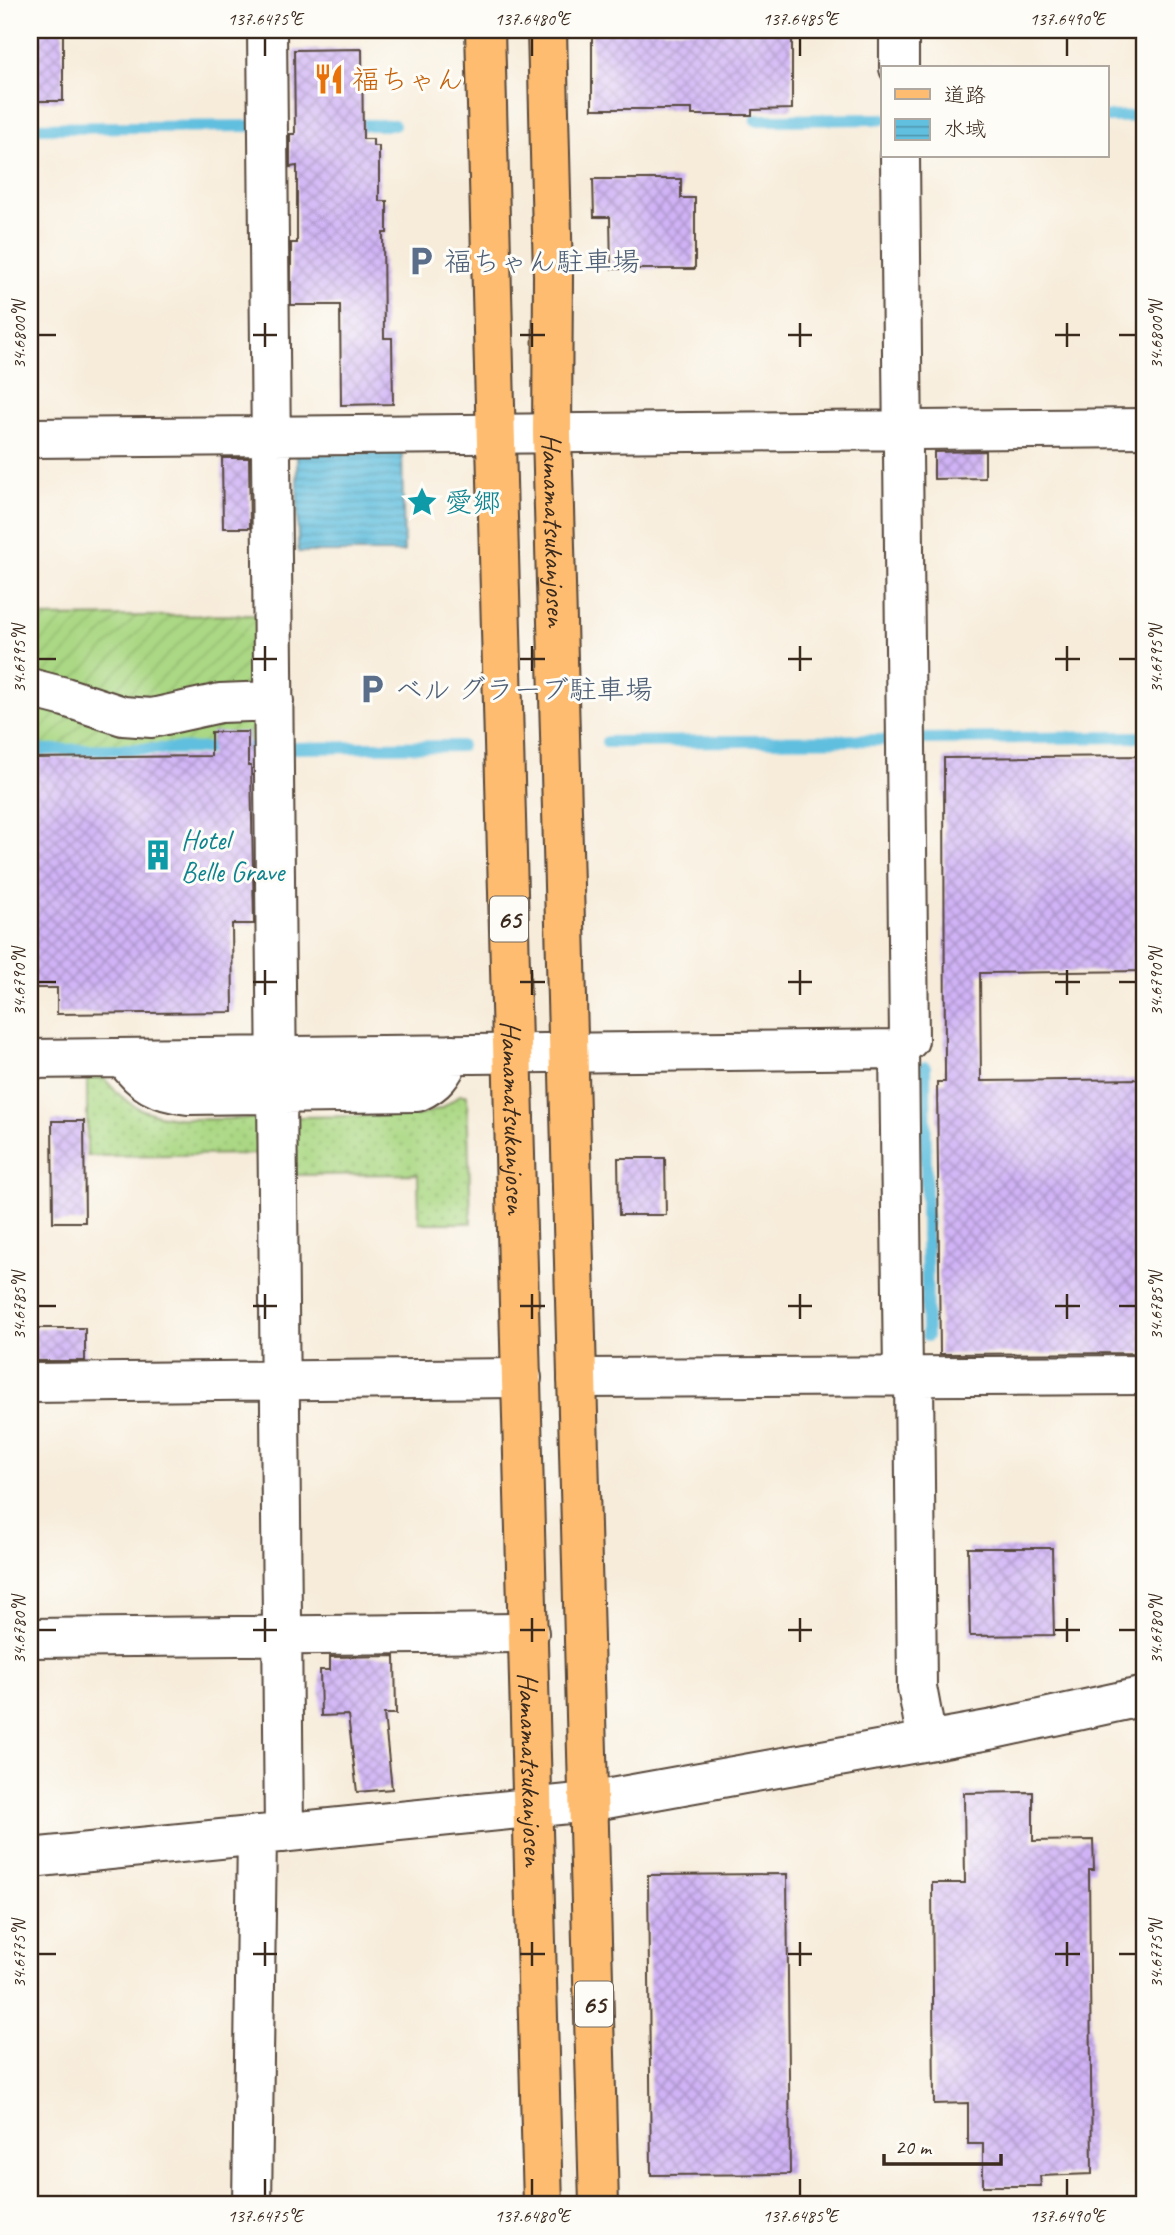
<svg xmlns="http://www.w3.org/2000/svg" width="1175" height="2235" viewBox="0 0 1175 2235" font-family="Caveat,'Klee One',sans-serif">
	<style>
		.grass { fill: url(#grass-dots); stroke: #738151; stroke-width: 2 }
		.garden { fill: url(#garden-furrows); stroke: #738151; stroke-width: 2 }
		.water { fill: url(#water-rules); stroke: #4e747e; stroke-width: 2 }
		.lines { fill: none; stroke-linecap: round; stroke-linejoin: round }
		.stream { stroke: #61bfdf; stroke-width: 12 }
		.building { fill: url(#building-cross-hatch) }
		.minor-casing { stroke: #57473a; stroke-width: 42 }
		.major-casing { stroke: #57473a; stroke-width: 42 }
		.minor { stroke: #fff; stroke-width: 38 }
		.major { stroke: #fdbc70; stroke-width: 38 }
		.ticks { fill: none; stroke: #3b2a1e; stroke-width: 2.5 }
		.labels { text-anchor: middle; stroke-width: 6; stroke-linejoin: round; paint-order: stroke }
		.shield { fill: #fdfcf7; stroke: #75695f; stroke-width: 2 }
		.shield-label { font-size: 26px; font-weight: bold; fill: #3b2a1e }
		.food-label { font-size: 28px; fill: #c56008; stroke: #fdfcf7; text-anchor: start }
		.service-label { font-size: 28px; fill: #4e5e75; stroke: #fdfcf7; text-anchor: start }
		.culture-label { font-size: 28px; fill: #0d838f; stroke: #fdfcf7; text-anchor: start }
		.street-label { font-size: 28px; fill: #3b2a1e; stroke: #fdfcf7 }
		.neatline { fill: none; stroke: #3b2a1e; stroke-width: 2.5 }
		.ticks-label { font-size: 18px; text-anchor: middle; fill: #3b2a1e }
	</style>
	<defs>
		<pattern id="grass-dots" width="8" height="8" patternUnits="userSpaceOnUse" patternTransform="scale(1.75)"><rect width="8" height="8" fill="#abd884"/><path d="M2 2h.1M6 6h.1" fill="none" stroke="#94ba72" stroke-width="1.8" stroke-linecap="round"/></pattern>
		<pattern id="garden-furrows" width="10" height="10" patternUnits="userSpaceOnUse" patternTransform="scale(1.75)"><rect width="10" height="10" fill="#abd884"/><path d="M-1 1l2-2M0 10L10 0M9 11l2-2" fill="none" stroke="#94ba72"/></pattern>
		<pattern id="water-rules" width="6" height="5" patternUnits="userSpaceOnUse" patternTransform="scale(1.75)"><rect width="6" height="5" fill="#61bfdf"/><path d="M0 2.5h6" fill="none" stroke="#519bb4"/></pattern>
		<pattern id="building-cross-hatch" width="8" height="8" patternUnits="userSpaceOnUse" patternTransform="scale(1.75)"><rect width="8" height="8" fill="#d0b3f6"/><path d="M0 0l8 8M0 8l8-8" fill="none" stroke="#aa92c7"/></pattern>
	</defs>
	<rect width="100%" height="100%" fill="#fdfcf7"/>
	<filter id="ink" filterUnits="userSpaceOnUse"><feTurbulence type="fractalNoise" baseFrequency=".0143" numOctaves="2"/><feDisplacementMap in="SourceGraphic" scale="14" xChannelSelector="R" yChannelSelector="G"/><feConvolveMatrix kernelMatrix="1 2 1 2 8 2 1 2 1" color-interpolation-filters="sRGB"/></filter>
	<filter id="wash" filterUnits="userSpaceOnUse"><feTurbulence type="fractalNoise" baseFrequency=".00686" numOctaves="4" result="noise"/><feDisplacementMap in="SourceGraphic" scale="28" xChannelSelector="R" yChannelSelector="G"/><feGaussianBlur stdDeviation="1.57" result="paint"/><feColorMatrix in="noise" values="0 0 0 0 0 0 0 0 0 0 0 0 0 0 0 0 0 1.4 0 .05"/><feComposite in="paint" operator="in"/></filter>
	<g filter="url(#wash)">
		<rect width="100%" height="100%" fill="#f7ecda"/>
		<path class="grass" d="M87 1069H96C108 1083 120 1098 136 1107 172 1125 219 1118 257 1118L266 1126V1154L87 1156Z
			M460 1095H467L471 1223H419L418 1174 290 1175 289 1126 298 1117 421 1115 442 1108Z"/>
		<path class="garden" d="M261 615 262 745 30 748V617Z"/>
		<path class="water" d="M402 453 404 552H298L297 454Z"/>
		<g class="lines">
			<path class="stream" d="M1107 117 1145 116
				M756 120 883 119
				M349 125H394
				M30 128 253 126
				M914 739 1145 737
				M607 742 894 740
				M289 748 461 746
				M30 750 260 748
				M925 1067 927 1336"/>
		</g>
		<g id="blocks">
			<path class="building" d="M30 30H63V101H30Z
				M592 30H792V109L752 110V115H692V109H592Z
				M362 49 363 139H373V146H379V201H387V233H383L384 338H392L393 404 341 405 340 305H291V243H297V166L290 167V134H295L294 50Z
				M593 179H681V198H695V269H611L610 217H594Z
				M985 451V478L934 479V452Z
				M222 458H249L250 528H223Z
				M211 732H248V766H251L254 924H232L233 1012 57 1014V988H30V758L211 756Z
				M1145 756V971L980 973 981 1081 1145 1079V1353L940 1354 937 1082H945L944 758Z
				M52 1121H84L85 1222H53Z
				M618 1158H665L666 1215H619Z
				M30 1328H85V1361H30Z
				M968 1548H1052L1054 1635 970 1636Z
				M395 1656 396 1714H384L392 1789 357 1792 348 1715 321 1716 320 1670H330V1657Z
				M1033 1792V1841L1093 1840 1094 1870H1089L1092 2174 1040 2176 1041 2186H983V2144H968V2103L934 2104 932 1883H965L964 1793Z
				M787 1874 790 2174 651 2175 648 1875Z"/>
		</g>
	</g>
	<g filter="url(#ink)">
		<use href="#blocks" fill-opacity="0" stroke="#57473a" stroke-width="2"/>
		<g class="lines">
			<g class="minor-casing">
				<path id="minor" d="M267 30 284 1833
					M899 30V68
					M900 156 909 1040 899 1049 903 1375
					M30 438 1145 428
					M30 688 65 697 123 716 152 718 220 703 274 701
					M124 1058C143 1084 156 1091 188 1095L417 1092C437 1083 443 1073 452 1054
					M30 1059 899 1049
					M577 1378 1145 1375
					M914 1378 917 1687 927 1741
					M30 1383 522 1378
					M30 1638 529 1633
					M30 1858 589 1802 994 1729 1145 1696
					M252 2205 257 1835"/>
			</g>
			<g class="major-casing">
				<g id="major">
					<path id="s1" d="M485 30 543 2205"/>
					<path id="s2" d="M547 30 553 276 552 433 599 2205"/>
				</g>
			</g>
			<use href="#minor" class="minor"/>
			<use href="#major" class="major"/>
		</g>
	</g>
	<path class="ticks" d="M265 38V56M532 38V56M800 38V56M1067 38V56M265 323V347M532 323V347M800 323V347M1067 323V347M38 335H56M253 335H277M520 335H545M788 335H812M1055 335H1080M1119 335H1136M265 646V671M532 646V671M800 646V671M1067 646V671M38 659H56M253 659H277M520 659H545M788 659H812M1055 659H1080M1119 659H1136M265 970V995M532 970V995M800 970V995M1067 970V995M38 982H56M253 982H277M520 982H545M788 982H812M1055 982H1080M1119 982H1136M265 1294V1319M532 1294V1319M800 1294V1319M1067 1294V1319M38 1306H56M253 1306H277M520 1306H545M788 1306H812M1055 1306H1080M1119 1306H1136M265 1618V1642M532 1618V1642M800 1618V1642M1067 1618V1642M38 1630H56M253 1630H277M520 1630H545M788 1630H812M1055 1630H1080M1119 1630H1136M265 1942V1966M532 1942V1966M800 1942V1966M1067 1942V1966M38 1954H56M253 1954H277M520 1954H545M788 1954H812M1055 1954H1080M1119 1954H1136M265 2179V2196M532 2179V2196M800 2179V2196M1067 2179V2196"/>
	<defs>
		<g id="restaurant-bare" transform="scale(2.415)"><path d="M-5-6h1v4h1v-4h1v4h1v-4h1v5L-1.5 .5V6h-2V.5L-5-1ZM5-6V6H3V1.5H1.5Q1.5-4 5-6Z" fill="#e8710a" stroke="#fdfcf7" stroke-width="2.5" paint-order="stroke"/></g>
		<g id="parking-bare" transform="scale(2.415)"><path d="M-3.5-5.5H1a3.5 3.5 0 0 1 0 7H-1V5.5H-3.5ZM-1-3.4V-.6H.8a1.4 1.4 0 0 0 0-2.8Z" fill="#5c6f8a" stroke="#fdfcf7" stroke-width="2.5" paint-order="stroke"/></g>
		<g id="sight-bare" transform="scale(2.415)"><path d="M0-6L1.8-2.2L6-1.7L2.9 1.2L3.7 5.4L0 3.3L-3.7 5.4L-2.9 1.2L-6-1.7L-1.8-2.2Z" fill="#0f9aa8" stroke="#fdfcf7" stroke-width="2.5" paint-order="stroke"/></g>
		<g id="building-bare" transform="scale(2.415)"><path d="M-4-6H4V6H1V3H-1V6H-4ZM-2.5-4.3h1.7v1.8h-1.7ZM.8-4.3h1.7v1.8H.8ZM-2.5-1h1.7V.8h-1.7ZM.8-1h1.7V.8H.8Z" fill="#0f9aa8" stroke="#fdfcf7" stroke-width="2.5" paint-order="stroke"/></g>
	</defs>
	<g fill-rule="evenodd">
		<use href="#restaurant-bare" x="329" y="79"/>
		<use href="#parking-bare" x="421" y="261"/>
		<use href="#sight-bare" x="422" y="502"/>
		<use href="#parking-bare" x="372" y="689"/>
		<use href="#building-bare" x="158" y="855"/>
	</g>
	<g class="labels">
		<g class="shield">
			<rect x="490" y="896.5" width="38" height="45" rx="5"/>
			<rect x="575" y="1981.5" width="38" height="45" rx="5"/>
		</g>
		<g class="shield-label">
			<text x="509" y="928">65</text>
			<text x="594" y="2013">65</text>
		</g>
		<g class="food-label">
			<text x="352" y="89">福ちゃん</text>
		</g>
		<g class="service-label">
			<text x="444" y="271">福ちゃん駐車場</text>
			<text x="395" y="699">ベル グラーブ駐車場</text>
		</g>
		<g class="culture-label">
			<text x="445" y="512">愛郷</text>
			<text x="181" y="849">Hotel<tspan x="181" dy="32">Belle Grave</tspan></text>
		</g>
		<g class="street-label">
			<text dy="10" stroke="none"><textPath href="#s2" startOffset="500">Hamamatsukanjosen</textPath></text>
			<text dy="10" stroke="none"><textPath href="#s1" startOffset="1088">Hamamatsukanjosen</textPath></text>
			<text dy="10" stroke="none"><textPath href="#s1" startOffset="1740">Hamamatsukanjosen</textPath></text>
		</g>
	</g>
	<rect width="1175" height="2235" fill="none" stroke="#fdfcf7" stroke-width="77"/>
	<rect x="881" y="66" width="228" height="91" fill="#fdfcf7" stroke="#afa8a0" stroke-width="2"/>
	<rect x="895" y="89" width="35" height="10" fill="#fdbc70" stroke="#afa8a0" stroke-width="2"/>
	<text x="944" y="102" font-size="21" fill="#3b2a1e">道路</text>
	<rect x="895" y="119" width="35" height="21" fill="url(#water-rules)" stroke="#afa8a0" stroke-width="2"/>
	<text x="944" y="136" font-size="21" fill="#3b2a1e">水域</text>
	<path d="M884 2154v10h117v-10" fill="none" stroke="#3b2a1e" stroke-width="3.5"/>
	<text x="895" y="2154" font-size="21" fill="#3b2a1e" stroke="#fdfcf7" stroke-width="5" paint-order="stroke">20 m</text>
	<rect x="38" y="38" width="1098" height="2158" class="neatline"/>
	<g class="ticks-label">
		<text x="265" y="25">137.6475°E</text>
		<text x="532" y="25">137.6480°E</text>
		<text x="800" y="25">137.6485°E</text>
		<text x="1067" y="25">137.6490°E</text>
		<text transform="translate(19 335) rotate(-90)" y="6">34.6800°N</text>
		<text transform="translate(1156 335) rotate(-90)" y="6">34.6800°N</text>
		<text transform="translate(19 659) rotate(-90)" y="6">34.6795°N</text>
		<text transform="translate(1156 659) rotate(-90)" y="6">34.6795°N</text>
		<text transform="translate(19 982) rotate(-90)" y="6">34.6790°N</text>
		<text transform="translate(1156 982) rotate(-90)" y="6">34.6790°N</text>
		<text transform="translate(19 1306) rotate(-90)" y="6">34.6785°N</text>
		<text transform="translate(1156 1306) rotate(-90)" y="6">34.6785°N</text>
		<text transform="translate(19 1630) rotate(-90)" y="6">34.6780°N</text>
		<text transform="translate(1156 1630) rotate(-90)" y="6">34.6780°N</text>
		<text transform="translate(19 1954) rotate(-90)" y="6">34.6775°N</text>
		<text transform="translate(1156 1954) rotate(-90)" y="6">34.6775°N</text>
		<text x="265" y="2222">137.6475°E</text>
		<text x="532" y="2222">137.6480°E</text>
		<text x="800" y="2222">137.6485°E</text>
		<text x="1067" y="2222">137.6490°E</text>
	</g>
</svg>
